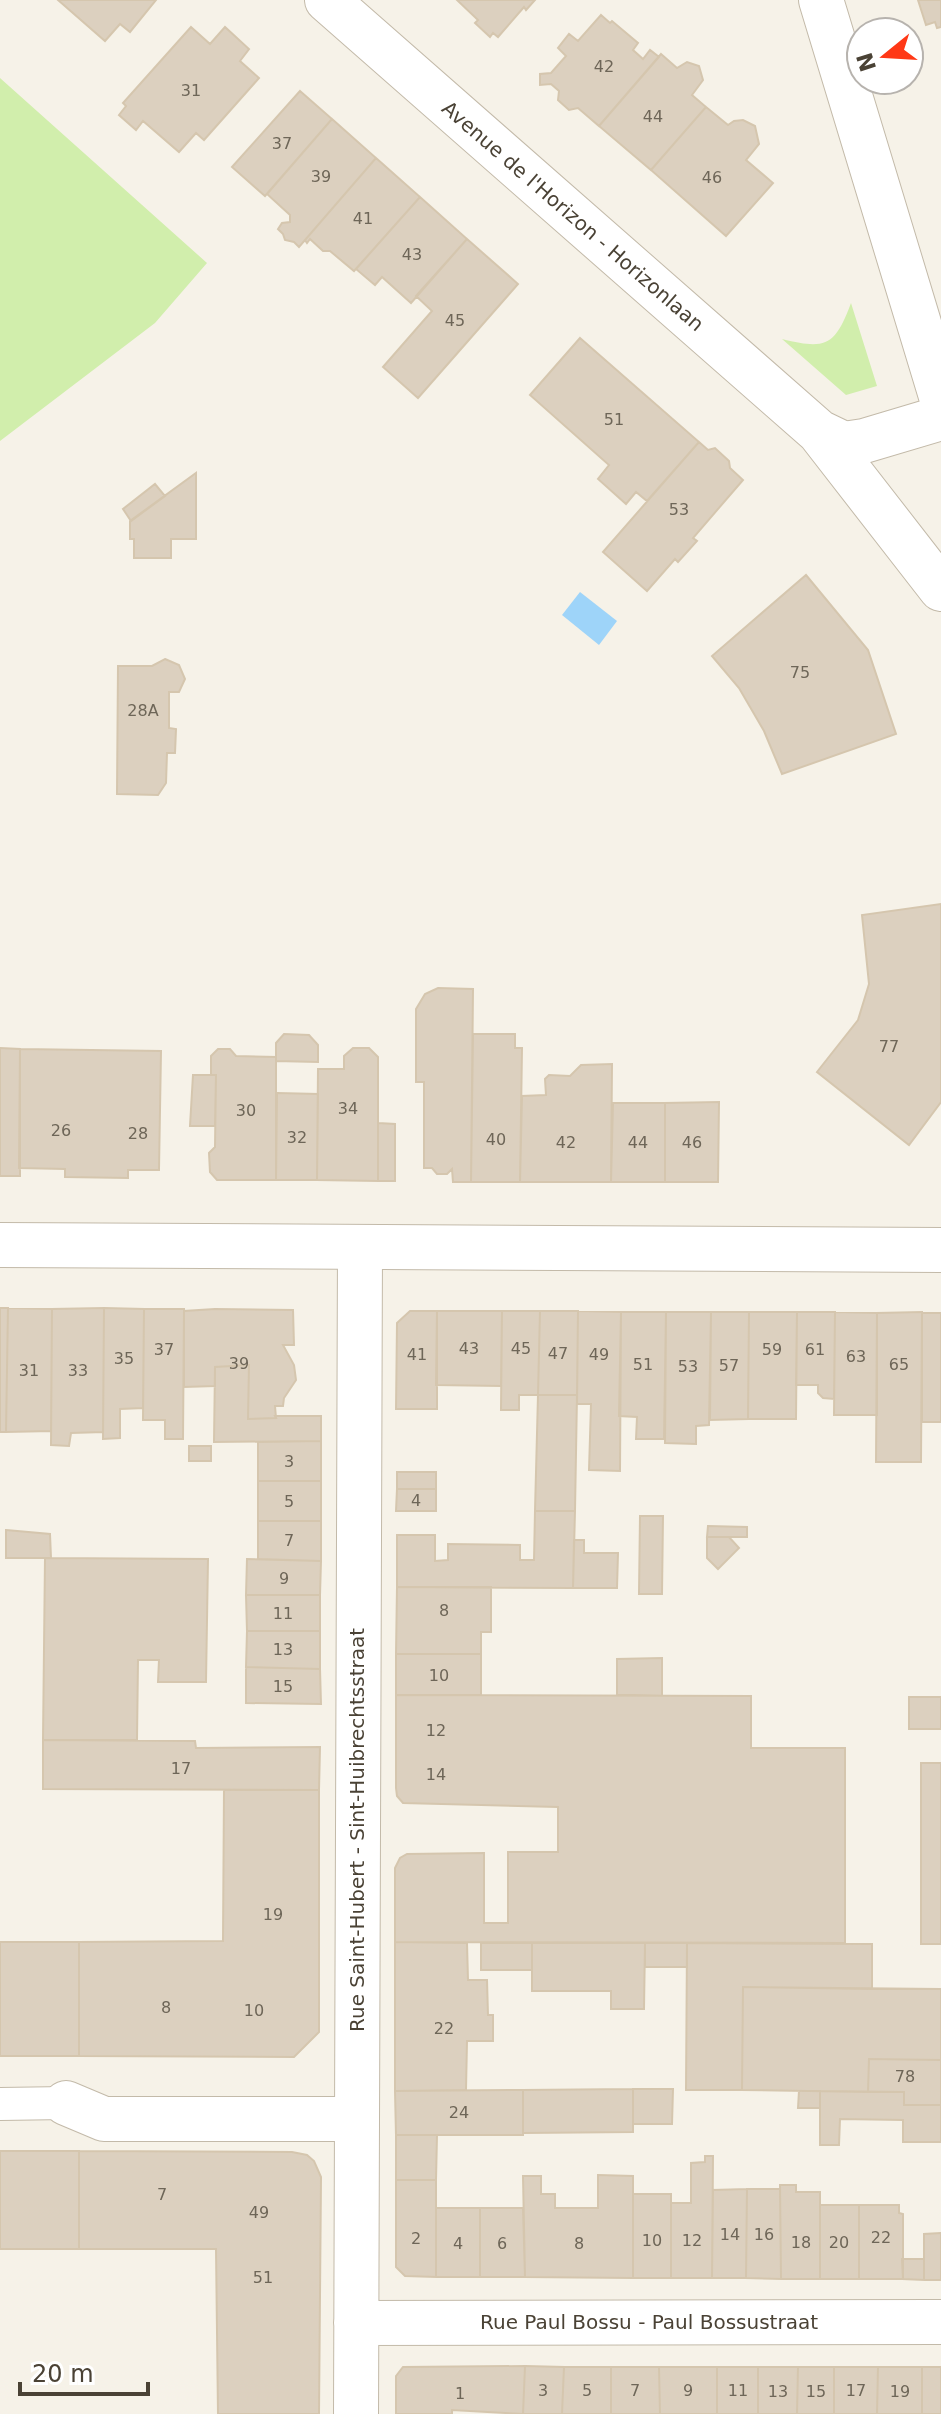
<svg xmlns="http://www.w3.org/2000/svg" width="941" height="2414" viewBox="0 0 941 2414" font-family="'DejaVu Sans',sans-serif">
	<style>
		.green { fill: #d1eeac }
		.water { fill: #9ed4f9 }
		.building { fill: #dcd0bf; stroke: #d5c6ae; stroke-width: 2 }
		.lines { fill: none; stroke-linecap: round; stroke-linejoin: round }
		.pedestrian-casing { stroke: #c3baa9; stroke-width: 34 }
		.minor-casing { stroke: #c3baa9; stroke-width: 46 }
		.tertiary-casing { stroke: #c3baa9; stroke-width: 46 }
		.pedestrian { stroke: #fff; stroke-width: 32 }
		.minor { stroke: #fff; stroke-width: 44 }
		.tertiary { stroke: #fff; stroke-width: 44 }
		.labels { text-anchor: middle; stroke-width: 7; stroke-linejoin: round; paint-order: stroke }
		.number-label { font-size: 16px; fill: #6e6658 }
		.street-label { font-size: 20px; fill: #4a4235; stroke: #fff }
	</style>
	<rect width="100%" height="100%" fill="#f6f2e8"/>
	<path class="green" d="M0 78 207 263 155 323 0 441Z
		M851 303 877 386 846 395 782 339C826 350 835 346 851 303Z"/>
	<path class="water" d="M580 592 617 621 599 645 562 615Z"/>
	<path class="building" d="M58 0H156L130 32 120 24 105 41Z
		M457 0H535L526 10 524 7 498 37 493 33 490 37 475 23 478 20Z
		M918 0H941V27L937 28 935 22 926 25Z
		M601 15 610 23 612 21 638 43 633 50 643 59 650 50 659 57 599 126 578 108 569 110 558 100 559 91 551 84 540 85V74L551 73 566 56 558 48 569 34 578 41Z
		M191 27 210 44 225 27 249 49 240 61 259 78 204 140 196 133 179 152 143 121 136 130 119 115 126 106 123 103Z
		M661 54 677 68 687 62 699 66 703 80 692 95 706 107 651 170 599 126Z
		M300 91 332 119 265 196 232 167Z
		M706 107 728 125 734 121 743 120 755 126 759 144 746 160 773 183 726 236 651 170Z
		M332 119 376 158 299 247 294 242 285 240 283 234 278 229 282 223 290 222V215L267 194Z
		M376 158 420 197 354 271 330 251H323L310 239 307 243 305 240Z
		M420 197 467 239 411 303 382 277 375 285 356 269Z
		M467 239 518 284 418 398 383 367 432 311 416 296Z
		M580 338 699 442 647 501 636 492 626 504 598 479 609 465 530 395Z
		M699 442 708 450 715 448 729 461 730 468 743 480 693 538 697 541 678 562 675 559 647 591 603 552Z
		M196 473V539H171V558H134V539H130V521Z
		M155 484 165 496 131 521 123 509Z
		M806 575 868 650 896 734 782 774 764 731 739 688 712 656Z
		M165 659 179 665 185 679 179 692H169V728L176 729 175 753H167L166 783 158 795 117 794 118 666H152Z
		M941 904V1102L909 1145 817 1072 858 1020 869 984 862 915Z
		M438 988 473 989 471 1182H453L452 1169 447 1174H437L432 1168H424V1082H416V1009L425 994Z
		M284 1034 309 1035 318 1045V1062L276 1061V1043Z
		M473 1034H515V1048H522L520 1182H471Z
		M0 1048 20 1049V1176H0Z
		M353 1048H369L378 1057V1181L317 1180 318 1069H344V1056Z
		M20 1049 161 1051 159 1170H128V1178L65 1177V1169L19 1168Z
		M218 1049H230L236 1056 276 1057V1180H217L210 1172 209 1153 215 1147 216 1075H211V1056Z
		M612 1064 611 1182H520L522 1096 546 1095 545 1079 549 1075 570 1076 581 1065Z
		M193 1075H216L215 1126H190Z
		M277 1093 318 1094 317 1180H276Z
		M719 1102 718 1182H665V1103Z
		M613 1103H665V1182H611Z
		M378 1123 395 1124V1181H378Z
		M0 1308H8L6 1432H0Z
		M8 1308 52 1309 51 1431 6 1432Z
		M104 1308 103 1432 71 1433 69 1446 51 1445 52 1309Z
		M104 1308 144 1309 143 1408 120 1409V1438L103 1439Z
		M144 1309H184L183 1439H165V1420H143Z
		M215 1309 293 1310 294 1345H283L294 1365 296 1380 284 1398 283 1406H275L276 1418 248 1419 249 1365 215 1367V1386L184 1387V1311Z
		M410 1311H437V1409H396L397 1323Z
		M437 1311H502L501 1386 436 1385Z
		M502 1311H540L538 1395H519V1410H501Z
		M540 1311H578L577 1395H538Z
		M578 1311 621 1312 620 1471 589 1470 591 1404H577Z
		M621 1312H666L664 1439H636L637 1417 619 1416Z
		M666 1312H711L709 1425 696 1426V1444L665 1443Z
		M711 1312H749L748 1419 710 1420Z
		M749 1312H797L796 1419H748Z
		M797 1312H835L834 1399 823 1398 818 1393V1385H796Z
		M835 1312 877 1313V1415H834Z
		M922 1312 921 1462H876L877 1313Z
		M922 1313H941V1422H922Z
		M249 1365 248 1419 276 1418 275 1416H321V1441L214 1442 215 1367Z
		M538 1395H577L575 1511H535Z
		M321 1441V1481H258V1442Z
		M189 1446H211V1461H189Z
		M397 1472H436V1489H397Z
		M258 1481H321V1521H258Z
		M397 1489H436V1511H396Z
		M535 1511H575L573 1588 397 1587V1535H435V1561L448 1560V1544L520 1545V1560H534Z
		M640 1516H663L662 1594H639Z
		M258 1521H321V1561L258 1559Z
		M708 1526 747 1527V1537H707Z
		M6 1530 50 1534 51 1558H6Z
		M707 1537H729L739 1548 718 1569 707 1558Z
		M574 1540H584V1553H618L617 1588H573Z
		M45 1558 208 1559 206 1682H158L159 1660H138L137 1740H43Z
		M247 1559 321 1561 320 1595H246Z
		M397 1587H491V1632H481V1654H396Z
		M246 1595H320V1631H247Z
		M247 1631H320V1669L246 1667Z
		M396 1654H481V1695H396Z
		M662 1658V1696L617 1695V1659Z
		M246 1667 320 1669 321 1704 246 1703Z
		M396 1695 751 1696V1748H845V1943L395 1942V1868L400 1858 407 1854 484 1853V1923H508V1852H558V1807L403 1803 397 1796 396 1788Z
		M909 1697H941V1729H909Z
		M43 1740 195 1741 196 1748 320 1747 319 1790 43 1789Z
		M921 1763H941V1944H921Z
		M224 1790H319V2032L294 2057 79 2056V1942L223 1941Z
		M0 1942H79V2056H0Z
		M395 1942 467 1943 468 1980H487L488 2015H493V2041H467L466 2090 395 2091Z
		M481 1943H532V1970H481Z
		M532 1943H645L644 2009H611V1991H532Z
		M645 1943H687V1967H645Z
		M687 1943 872 1944V1989L743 1987 742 2090H686Z
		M743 1987 941 1989V2060L869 2059 868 2092 742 2090Z
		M869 2059 941 2060V2105H904V2092H868Z
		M633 2089H673L672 2124H633Z
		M633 2089V2132L523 2133V2090Z
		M523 2090V2135H396L395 2091Z
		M799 2091H820V2108H798Z
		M820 2091 904 2092V2105H941V2142H903V2120L840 2119 839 2145H820Z
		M396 2135H437L436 2180H396Z
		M0 2151H79V2249H0Z
		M79 2151 292 2152 307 2155 314 2161 321 2177 319 2414H218L216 2249H79Z
		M705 2156H713L712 2278H671V2203H691V2163L705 2162Z
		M598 2175 633 2176V2278L525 2277 523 2176H541V2194H555V2208H598Z
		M396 2180H436V2277L405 2276 396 2267Z
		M780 2185H796V2192H820V2279H781Z
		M747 2189 746 2278H712L713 2190Z
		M747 2189H780L781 2279 746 2278Z
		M633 2194H671V2278H633Z
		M820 2205H859V2279H820Z
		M859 2205H899V2213L903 2214V2279H859Z
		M436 2208H480V2277H436Z
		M480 2208H523L525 2277H480Z
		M941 2233V2280H924V2234Z
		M902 2259H924V2280L903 2279Z
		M525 2366 523 2414 452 2410V2414H396V2376L403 2367Z
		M525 2366 564 2367 562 2414H523Z
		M564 2367H611V2414H562Z
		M611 2367H659L660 2414H611Z
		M659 2367H717V2414H660Z
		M717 2367H758V2414H717Z
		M758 2367H798L797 2414H758Z
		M798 2367H834V2414H797Z
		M834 2367H878L877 2414H834Z
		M878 2367H922V2414H877Z
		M922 2367H941V2414H922Z"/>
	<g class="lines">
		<g class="pedestrian-casing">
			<path id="pedestrian" d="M0 2104 66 2103"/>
		</g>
		<g class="minor-casing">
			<path id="minor" d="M327 0 819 432 844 444 864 441 941 418
				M819 432 941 589
				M66 2103 104 2119H355
				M356 2323 941 2322
				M356 2414 360 1247"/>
		</g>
		<g class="tertiary-casing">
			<path id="tertiary" d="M821 0 941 396
				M0 1245 941 1250"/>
		</g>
		<use href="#pedestrian" class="pedestrian"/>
		<use href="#minor" class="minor"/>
		<use href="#tertiary" class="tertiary"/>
	</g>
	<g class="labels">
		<g class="number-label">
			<text x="604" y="72">42</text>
			<text x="191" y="96">31</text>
			<text x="653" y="122">44</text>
			<text x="282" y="149">37</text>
			<text x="321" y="182">39</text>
			<text x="712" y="183">46</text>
			<text x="363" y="224">41</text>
			<text x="412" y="260">43</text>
			<text x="455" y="326">45</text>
			<text x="614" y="425">51</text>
			<text x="679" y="515">53</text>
			<text x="800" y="678">75</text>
			<text x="143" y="716">28A</text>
			<text x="889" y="1052">77</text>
			<text x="348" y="1114">34</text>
			<text x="246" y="1116">30</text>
			<text x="61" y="1136">26</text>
			<text x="138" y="1139">28</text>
			<text x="297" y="1143">32</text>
			<text x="496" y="1145">40</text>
			<text x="566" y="1148">42</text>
			<text x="638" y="1148">44</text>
			<text x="692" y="1148">46</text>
			<text x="469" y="1354">43</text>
			<text x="521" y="1354">45</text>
			<text x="164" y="1355">37</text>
			<text x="772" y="1355">59</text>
			<text x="815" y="1355">61</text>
			<text x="558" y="1359">47</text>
			<text x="417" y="1360">41</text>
			<text x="599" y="1360">49</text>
			<text x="856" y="1362">63</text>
			<text x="124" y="1364">35</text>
			<text x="239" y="1369">39</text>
			<text x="643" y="1370">51</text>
			<text x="899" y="1370">65</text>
			<text x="729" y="1371">57</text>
			<text x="688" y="1372">53</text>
			<text x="29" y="1376">31</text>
			<text x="78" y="1376">33</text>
			<text x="289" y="1467">3</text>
			<text x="416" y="1506">4</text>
			<text x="289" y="1507">5</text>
			<text x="289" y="1546">7</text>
			<text x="284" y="1584">9</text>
			<text x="444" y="1616">8</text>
			<text x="283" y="1619">11</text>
			<text x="283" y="1655">13</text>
			<text x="439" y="1681">10</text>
			<text x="283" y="1692">15</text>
			<text x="436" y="1736">12</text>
			<text x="181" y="1774">17</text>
			<text x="436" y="1780">14</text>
			<text x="273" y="1920">19</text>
			<text x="166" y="2013">8</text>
			<text x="254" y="2016">10</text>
			<text x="444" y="2034">22</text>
			<text x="905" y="2082">78</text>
			<text x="459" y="2118">24</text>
			<text x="162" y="2200">7</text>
			<text x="259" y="2218">49</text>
			<text x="730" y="2240">14</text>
			<text x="764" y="2240">16</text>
			<text x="881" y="2243">22</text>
			<text x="416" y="2244">2</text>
			<text x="652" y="2246">10</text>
			<text x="692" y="2246">12</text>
			<text x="801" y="2248">18</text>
			<text x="839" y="2248">20</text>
			<text x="458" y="2249">4</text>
			<text x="502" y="2249">6</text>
			<text x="579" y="2249">8</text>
			<text x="263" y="2283">51</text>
			<text x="543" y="2396">3</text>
			<text x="587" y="2396">5</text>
			<text x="635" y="2396">7</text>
			<text x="688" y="2396">9</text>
			<text x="738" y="2396">11</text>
			<text x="856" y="2396">17</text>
			<text x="778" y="2397">13</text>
			<text x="816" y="2397">15</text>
			<text x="900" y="2397">19</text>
			<text x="460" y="2399">1</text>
		</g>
		<g class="street-label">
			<text transform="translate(573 216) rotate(41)" y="7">Avenue de l'Horizon - Horizonlaan</text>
			<text transform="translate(357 1830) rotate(-90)" y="7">Rue Saint-Hubert - Sint-Huibrechtsstraat</text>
			<text x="649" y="2329">Rue Paul Bossu - Paul Bossustraat</text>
		</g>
	</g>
	<g transform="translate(885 56) rotate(252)"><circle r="38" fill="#ffffff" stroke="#b7b3ae" stroke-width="2"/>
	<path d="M0-6L14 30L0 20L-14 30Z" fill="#ff3816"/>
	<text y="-12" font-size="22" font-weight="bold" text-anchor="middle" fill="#4a4235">N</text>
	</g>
	<path d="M20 2382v12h128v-12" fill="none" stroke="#4a4235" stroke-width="4"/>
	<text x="32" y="2382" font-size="24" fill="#4a4235" stroke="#ffffff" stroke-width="6" paint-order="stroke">20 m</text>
</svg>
